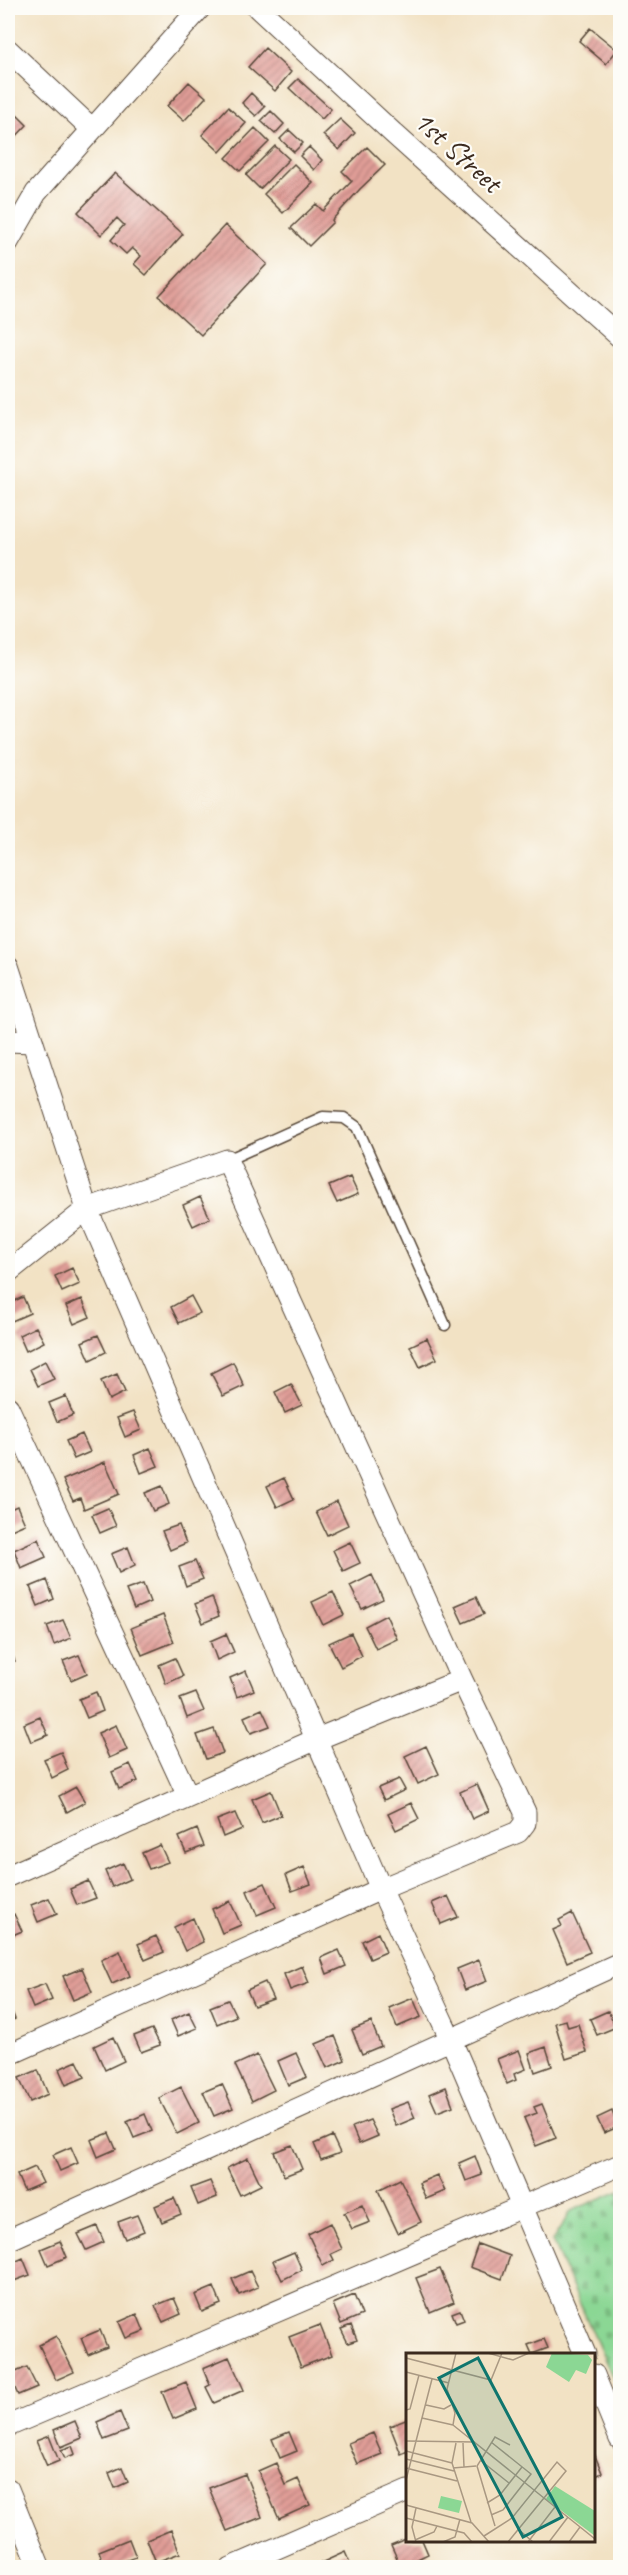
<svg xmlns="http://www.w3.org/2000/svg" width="628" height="2575" viewBox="0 0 628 2575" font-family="Caveat,sans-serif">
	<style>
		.cemetery { fill: url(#cemetery-stones); stroke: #638059; stroke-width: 1.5 }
		.building { fill: url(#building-hatch) }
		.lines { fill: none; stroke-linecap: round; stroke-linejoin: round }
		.lane-casing { stroke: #564637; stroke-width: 13 }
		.street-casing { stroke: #564637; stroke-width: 23 }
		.lane { stroke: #fff; stroke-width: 10 }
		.street { stroke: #fff; stroke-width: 21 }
		.labels { text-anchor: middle; stroke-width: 4.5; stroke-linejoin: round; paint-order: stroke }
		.street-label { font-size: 30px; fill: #3b2a1e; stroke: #fdfcf7 }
		.inset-road { fill: none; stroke: #a99882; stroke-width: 1.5 }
		.view { fill: #0f766e; fill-opacity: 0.15; stroke: #0f766e; stroke-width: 3 }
		.inset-edge { fill: none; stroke: #3b2a1e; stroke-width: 3 }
	</style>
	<defs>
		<pattern id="cemetery-stones" width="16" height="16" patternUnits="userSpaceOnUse" patternTransform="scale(1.5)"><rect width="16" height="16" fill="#8bd794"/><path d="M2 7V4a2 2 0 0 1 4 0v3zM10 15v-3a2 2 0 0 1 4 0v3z" fill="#79b97f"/></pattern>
		<pattern id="building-hatch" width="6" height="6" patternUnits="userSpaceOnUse" patternTransform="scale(1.5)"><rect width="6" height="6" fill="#e09d97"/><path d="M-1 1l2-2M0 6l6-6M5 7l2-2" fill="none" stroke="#b7807b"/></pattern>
	</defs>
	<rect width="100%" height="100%" fill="#fdfcf7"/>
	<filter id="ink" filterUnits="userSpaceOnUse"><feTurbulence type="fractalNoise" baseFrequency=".0167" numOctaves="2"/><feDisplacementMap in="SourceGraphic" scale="12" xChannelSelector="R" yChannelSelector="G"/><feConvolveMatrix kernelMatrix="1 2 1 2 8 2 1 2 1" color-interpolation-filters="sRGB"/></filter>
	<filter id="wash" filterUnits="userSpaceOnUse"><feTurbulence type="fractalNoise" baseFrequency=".008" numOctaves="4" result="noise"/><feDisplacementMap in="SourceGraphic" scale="24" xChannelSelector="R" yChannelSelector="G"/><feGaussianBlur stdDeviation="1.35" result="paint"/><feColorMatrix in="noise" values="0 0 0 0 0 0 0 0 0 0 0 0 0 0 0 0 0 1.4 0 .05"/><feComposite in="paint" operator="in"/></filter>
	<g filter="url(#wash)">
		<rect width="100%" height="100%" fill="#f2e2c4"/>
		<path class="cemetery" d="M620 2190V2394L552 2241 571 2211Z"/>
		<g id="blocks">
			<path class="building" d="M590 28 617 50 606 64 579 41Z
				M265 48 291 72 275 91 248 67Z
				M298 79 331 109 322 119 289 88Z
				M189 82 206 97 184 121 167 106Z
				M251 93 265 107 256 116 242 103Z
				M228 107 246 123 220 152 202 135Z
				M271 111 284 124 275 134 261 121Z
				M8 113 14 118 17 115 27 125 9 144 8 142Z
				M340 119 355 133 339 150 323 135Z
				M255 128 269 142 240 171 226 158Z
				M289 130 303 143 294 152 280 139Z
				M275 146 289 159 260 189 246 175Z
				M309 147 322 160 314 170 300 156Z
				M367 147 385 165 360 189 332 220 333 222 309 246 291 228 316 204 323 211 352 181 342 171Z
				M294 164 313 183 283 213 264 194Z
				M115 173 183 234 146 275 134 264 141 256 132 248 126 254 111 240 124 225 117 218 101 235 78 212Z
				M225 225 267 264 201 335 159 296Z
				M350 1177 358 1194 337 1203 329 1186Z
				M200 1197 210 1218 193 1226 183 1205Z
				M72 1268 80 1284 62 1292 55 1276Z
				M191 1296 200 1313 179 1323 171 1307Z
				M23 1297 30 1313 12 1321 8 1311V1304Z
				M82 1299 90 1317 74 1324 66 1306Z
				M36 1327 44 1342 26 1351 19 1335Z
				M98 1335 106 1352 90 1360 82 1342Z
				M427 1338 437 1359 420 1367 410 1346Z
				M45 1361 54 1379 38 1386 30 1369Z
				M233 1362 244 1386 223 1396 211 1373Z
				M117 1374 125 1392 109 1400 101 1381Z
				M291 1384 302 1405 285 1413 275 1392Z
				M66 1396 73 1415 57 1422 49 1403Z
				M133 1412 141 1430 125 1437 117 1418Z
				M82 1434 90 1452 74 1459 66 1441Z
				M150 1448 158 1466 141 1473 134 1455Z
				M105 1462 119 1494 84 1509 80 1498 73 1501 63 1480Z
				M284 1478 294 1499 277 1507 267 1486Z
				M162 1486 169 1504 153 1511 145 1493Z
				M337 1501 348 1525 327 1535 316 1512Z
				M17 1506 25 1524 9 1531 8 1510Z
				M108 1508 116 1526 100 1533 92 1515Z
				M179 1525 186 1543 170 1550 162 1531Z
				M38 1539 46 1557 21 1568 14 1550Z
				M350 1542 360 1563 343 1571 333 1550Z
				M128 1547 135 1565 119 1573 111 1554Z
				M195 1561 203 1579 186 1586 179 1567Z
				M372 1575 383 1599 362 1609 350 1586Z
				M47 1580 54 1599 38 1606 30 1587Z
				M143 1584 150 1602 134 1609 126 1590Z
				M333 1592 344 1615 323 1625 312 1602Z
				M212 1597 219 1616 203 1623 195 1604Z
				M476 1597 484 1614 463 1623 455 1606Z
				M163 1615 174 1642 142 1655 131 1628Z
				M386 1615 397 1639 376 1649 365 1626Z
				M63 1620 71 1638 54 1645 47 1626Z
				M351 1633 362 1656 341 1667 329 1643Z
				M226 1634 234 1652 217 1660 210 1641Z
				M8 1644 15 1661 8 1664Z
				M79 1655 87 1673 71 1680 63 1661Z
				M175 1658 183 1676 166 1684 159 1665Z
				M246 1671 254 1690 237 1697 230 1678Z
				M96 1692 103 1711 87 1718 79 1699Z
				M196 1693 204 1711 187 1718 180 1699Z
				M262 1709 270 1726 251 1733 244 1717Z
				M40 1717 48 1735 31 1742 24 1724Z
				M116 1725 127 1750 109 1758 98 1733Z
				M214 1729 223 1753 206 1759 197 1735Z
				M426 1746 439 1774 418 1784 405 1756Z
				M61 1752 68 1770 52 1778 44 1759Z
				M130 1764 138 1781 119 1789 112 1772Z
				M399 1779 405 1790 384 1800 378 1788Z
				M477 1784 489 1811 472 1819 460 1792Z
				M76 1787 85 1802 67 1812 59 1796Z
				M271 1791 281 1815 262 1823 252 1799Z
				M411 1803 419 1819 396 1830 388 1814Z
				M235 1813 242 1829 223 1837 217 1820Z
				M197 1829 204 1846 186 1853 179 1837Z
				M160 1845 168 1862 149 1869 142 1853Z
				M123 1863 130 1879 112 1887 105 1871Z
				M304 1867 311 1884 292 1891 286 1875Z
				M88 1881 96 1898 77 1905 70 1889Z
				M265 1883 276 1907 257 1915 247 1891Z
				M448 1896 458 1917 441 1924 432 1903Z
				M49 1898 57 1914 38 1922 31 1905Z
				M230 1901 241 1925 222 1933 212 1909Z
				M572 1913 590 1952 567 1962 553 1930 562 1926 559 1920Z
				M14 1914 22 1931 8 1937V1917Z
				M193 1918 203 1942 185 1951 174 1927Z
				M378 1933 386 1952 370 1959 362 1941Z
				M156 1936 164 1952 145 1960 138 1944Z
				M339 1950 346 1966 327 1974 321 1958Z
				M120 1951 130 1976 112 1984 101 1960Z
				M479 1960 487 1981 465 1990 457 1969Z
				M302 1966 309 1983 290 1990 284 1974Z
				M82 1968 92 1992 73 2000 63 1976Z
				M265 1982 273 1999 254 2006 247 1990Z
				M45 1984 52 2000 33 2008 26 1991Z
				M413 1998 421 2017 397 2027 389 2008Z
				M228 2000 236 2016 217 2024 210 2007Z
				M8 2002 15 2019 8 2022Z
				M608 2011 616 2027 597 2035 590 2019Z
				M189 2012 197 2028 178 2036 171 2020Z
				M566 2020 568 2027 578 2024 587 2052 566 2059 555 2023Z
				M371 2022 381 2046 362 2054 352 2030Z
				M152 2029 160 2045 141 2052 134 2036Z
				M335 2036 345 2060 327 2068 316 2044Z
				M113 2037 124 2061 105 2070 94 2046Z
				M546 2047 552 2066 535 2072 529 2053Z
				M519 2050 526 2069 514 2074 516 2080 507 2084 497 2059Z
				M296 2053 307 2077 288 2085 278 2061Z
				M257 2055 274 2090 252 2101 235 2065Z
				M77 2061 85 2077 66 2085 59 2069Z
				M38 2070 48 2094 30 2102 19 2078Z
				M222 2084 233 2108 214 2116 203 2092Z
				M181 2087 199 2123 177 2134 159 2098Z
				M446 2087 453 2106 437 2112 429 2094Z
				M408 2102 415 2118 396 2126 389 2109Z
				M542 2104 556 2138 536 2146 524 2118 537 2113 534 2107Z
				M612 2111 618 2127 604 2133 597 2118Z
				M145 2114 152 2131 134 2138 127 2122Z
				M370 2120 378 2136 359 2144 352 2127Z
				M109 2133 116 2149 98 2157 91 2140Z
				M332 2136 340 2153 321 2160 314 2144Z
				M292 2145 302 2169 284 2176 274 2152Z
				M71 2147 78 2163 60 2171 53 2155Z
				M475 2156 482 2175 466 2181 459 2163Z
				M248 2158 261 2185 240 2195 227 2168Z
				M35 2167 43 2183 24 2191 17 2175Z
				M437 2175 445 2191 426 2199 419 2183Z
				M400 2179 421 2222 398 2233 378 2190Z
				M210 2181 217 2197 198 2205 191 2188Z
				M174 2198 181 2214 162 2222 155 2206Z
				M362 2205 370 2222 352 2229 344 2213Z
				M137 2215 144 2231 125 2239 118 2222Z
				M330 2223 342 2249 331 2254 334 2260 323 2266 308 2234Z
				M97 2226 104 2242 86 2250 78 2234Z
				M60 2241 67 2257 48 2265 41 2249Z
				M478 2244 510 2256 502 2279 470 2267Z
				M294 2252 302 2270 282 2280 273 2261Z
				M23 2258 30 2275 11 2282 8 2274V2265Z
				M440 2269 454 2302 430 2312 416 2278Z
				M250 2271 258 2287 239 2295 232 2279Z
				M214 2287 221 2304 202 2312 195 2295Z
				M354 2295 362 2315 341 2324 333 2304Z
				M174 2298 181 2314 163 2322 155 2306Z
				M460 2310 464 2320 456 2323 452 2313Z
				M137 2314 144 2331 126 2338 119 2322Z
				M320 2325 332 2355 301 2367 289 2337Z
				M351 2325 357 2340 348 2343 341 2329Z
				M100 2330 107 2347 88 2355 81 2338Z
				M56 2336 74 2372 56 2380 39 2345Z
				M544 2339 548 2348 532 2354 528 2345Z
				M229 2357 244 2390 214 2403 206 2387 210 2385 203 2368Z
				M27 2367 37 2387 18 2395 9 2375Z
				M186 2382 197 2409 173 2419 162 2392Z
				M120 2412 128 2431 104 2440 97 2422Z
				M408 2419V2451L401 2454 390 2426Z
				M75 2421 82 2438 61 2447 54 2430Z
				M289 2432 297 2451 280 2458 272 2439Z
				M373 2433 382 2454 357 2464 348 2443Z
				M49 2436 59 2461 47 2466 36 2441Z
				M72 2446 75 2454 65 2458 61 2450Z
				M594 2453 602 2473 594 2477Z
				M276 2463 285 2485 298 2479 310 2505 279 2519 258 2471Z
				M122 2467 128 2482 115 2488 109 2473Z
				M245 2474 262 2517 227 2531 209 2488Z
				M171 2530 180 2553 156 2562 147 2540Z
				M408 2538V2540H422L428 2554 401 2567 391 2545Z
				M129 2539 136 2557 105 2568 99 2551Z
				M345 2552 352 2568H310Z"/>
		</g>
	</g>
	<g filter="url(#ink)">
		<use href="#blocks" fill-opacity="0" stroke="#564637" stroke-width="1.5"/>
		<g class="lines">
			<g class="lane-casing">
				<path id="lane" d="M227 1160 323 1117 344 1118 357 1127 445 1325"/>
			</g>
			<g class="street-casing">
				<path id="street" d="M258 8 393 133 620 337
					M8 50 92 129
					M8 242 36 193 200 8
					M8 966 87 1209 381 1889 451 2040 585 2354
					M8 1041 33 1042
					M8 1272 87 1209 227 1160 462 1680 525 1812V1823L518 1832 381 1889 8 2055
					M8 1407 188 1796
					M8 1876 317 1739 462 1680
					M8 2240 620 1963
					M594 2375 620 2439
					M8 2426 620 2165
					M8 2489 40 2568
					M231 2568 408 2491"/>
			</g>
			<use href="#lane" class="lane"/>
			<use href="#street" class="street"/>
		</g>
	</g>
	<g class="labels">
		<g class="street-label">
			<text transform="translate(458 151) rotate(42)" y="10">1st Street</text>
		</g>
	</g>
	<g transform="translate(406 2353)">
		<rect width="189" height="189" fill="#f2e2c4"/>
		<path d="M35 143 56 148 53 160 32 155Z" fill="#8bd794"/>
		<path d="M146 0 182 2 186 7 180 21 170 17 163 29 140 14ZM149 133 189 158V183L140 146Z" fill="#8bd794"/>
		<path class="inset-road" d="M50 0 41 36 49 60 47 72 189 186M82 0 107 7 123 0M0 5 85 27 96 0M0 19 43 30M20 52 38 56 45 52M0 57 4 56 13 22M16 65 47 72M0 88 69 89M85 89 125 121 97 157 85 162M50 90 46 110 65 169M57 90 58 114M0 98 46 110M0 106 48 118M74 107 103 130M0 115 51 128M47 115 70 113M0 127 26 26M81 150 94 142 116 114M0 152 66 170 83 189M0 165 58 180 66 189M89 173 71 113 89 84 104 92M112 176 127 189M78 183 106 165 151 109 160 118 102 189M9 187 28 179 31 173M10 189 6 174 10 155M37 189 49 184 54 166M122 189 149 154M143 189 162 164M163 189 174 174"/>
		<path class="view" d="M72 5 156 164 117 184 33 25Z"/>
		<rect width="189" height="189" class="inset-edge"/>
	</g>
	<rect width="628" height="2575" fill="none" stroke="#fdfcf7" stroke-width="30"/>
</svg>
